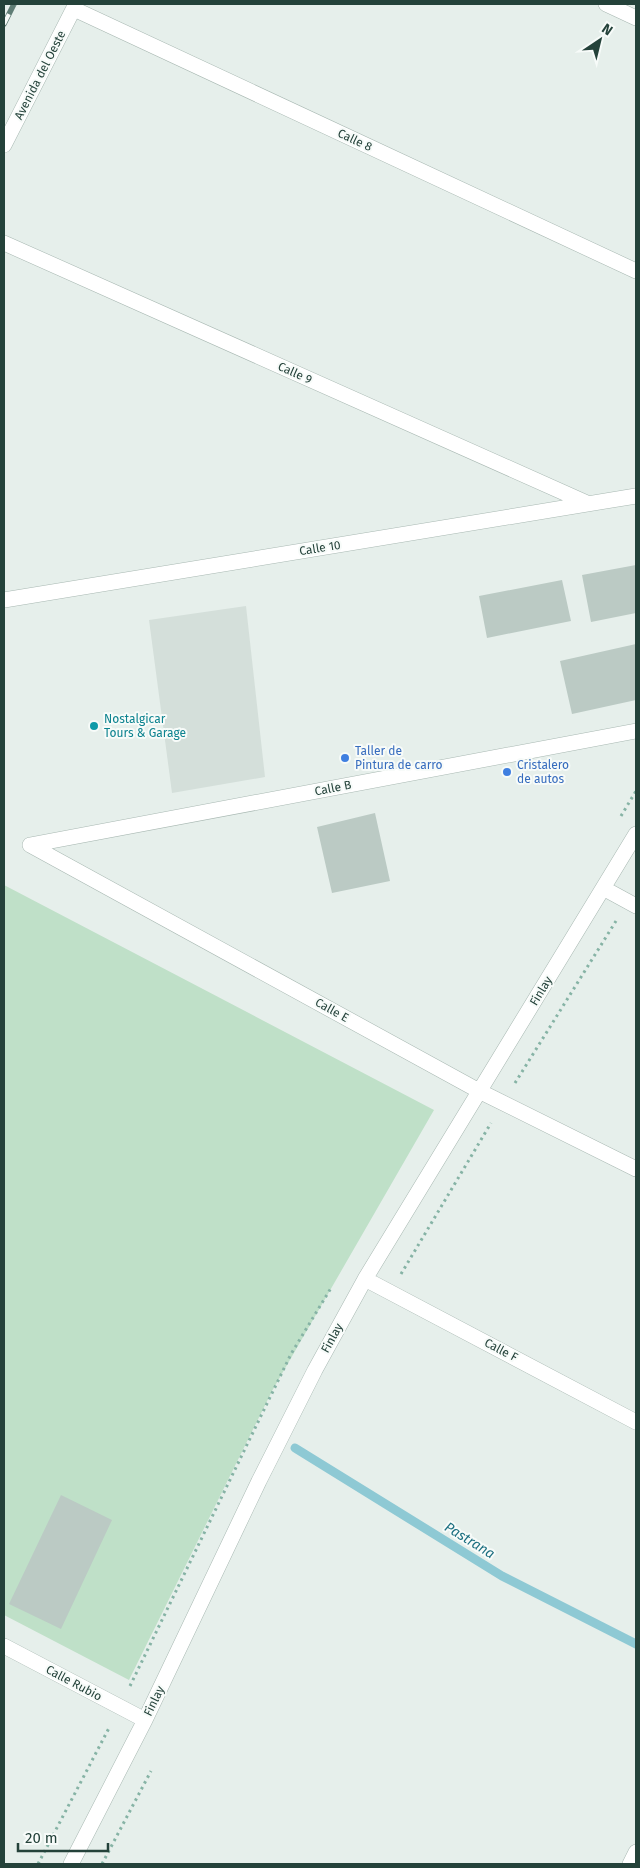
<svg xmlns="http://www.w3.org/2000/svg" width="640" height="1868" viewBox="0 0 640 1868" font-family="'Fira Sans',sans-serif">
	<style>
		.built { fill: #d4dfda }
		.green { fill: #bfe0c8 }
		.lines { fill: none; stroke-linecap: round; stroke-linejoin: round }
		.stream { stroke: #8ec9d4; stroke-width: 9 }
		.building { fill: #bbcac4 }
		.minor-casing { stroke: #a8b8b2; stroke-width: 16 }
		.path { stroke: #86b3a5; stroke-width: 3; stroke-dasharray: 2.5 4; stroke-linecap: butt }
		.minor { stroke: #fff; stroke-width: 15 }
		.rail-casing { stroke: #5f7d75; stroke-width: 5.5 }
		.rail { stroke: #f7fbf9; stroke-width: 4; stroke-dasharray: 11; stroke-linecap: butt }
		.culture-dot { fill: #0f9aa8; stroke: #f7fbf9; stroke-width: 2 }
		.shop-dot { fill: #3f7fe0; stroke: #f7fbf9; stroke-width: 2 }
		.labels { text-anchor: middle; stroke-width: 4; stroke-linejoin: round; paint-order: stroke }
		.street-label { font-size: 12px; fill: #24423a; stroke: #f7fbf9 }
		.culture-label { font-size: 12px; fill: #0d838f; stroke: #f7fbf9; text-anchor: start }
		.shop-label { font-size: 12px; fill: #366cbe; stroke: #f7fbf9; text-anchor: start }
		.water-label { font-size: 14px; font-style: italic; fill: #1c6f80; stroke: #f7fbf9 }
	</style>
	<rect width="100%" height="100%" fill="#e6efeb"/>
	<path class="built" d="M246 606 265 777 172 793 149 620Z"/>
	<path class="green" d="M4 885 434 1110 272 1391 129 1680 4 1615Z"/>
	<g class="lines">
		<path class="stream" d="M295 1448 502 1576 636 1644"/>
	</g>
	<path class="building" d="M636 565V613L591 622 582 575Z
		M562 580 571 621 487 638 479 596Z
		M636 644V700L572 714 560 661Z
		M375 813 390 881 332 893 317 827Z
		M61 1495 112 1520 61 1629 9 1604Z"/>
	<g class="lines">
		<g class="minor-casing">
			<path id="minor" d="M606 4 636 18
				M74 9 636 271
				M4 145 76 4
				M4 243 587 503
				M4 600 636 496
				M30 845 481 1092 636 1169
				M30 845 636 731
				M603 888 636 906
				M365 1279 636 1422
				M4 1646 145 1720
				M71 1864 145 1720 259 1481 315 1370 365 1279 636 834
				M630 1864 636 1852"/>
		</g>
		<path class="path" d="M621 816 636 791
			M515 1083 616 921
			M401 1274 491 1123
			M130 1686 291 1354 331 1288
			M38 1864 109 1728
			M102 1864 151 1771"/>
		<use href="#minor" class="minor"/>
		<g class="rail-casing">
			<path id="rail" d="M4 24 14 4"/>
		</g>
		<use href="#rail" class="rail"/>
	</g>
	<circle class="culture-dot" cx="94" cy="726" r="5"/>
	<g class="shop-dot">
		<circle cx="345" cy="758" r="5"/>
		<circle cx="507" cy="772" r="5"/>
	</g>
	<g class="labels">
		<g class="street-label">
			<text transform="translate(40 75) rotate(-63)" y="4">Avenida del Oeste</text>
			<text transform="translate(355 140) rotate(25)" y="4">Calle 8</text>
			<text transform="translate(295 373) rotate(24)" y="4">Calle 9</text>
			<text transform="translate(320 548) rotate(-9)" y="4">Calle 10</text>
			<text transform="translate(333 788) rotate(-11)" y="4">Calle B</text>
			<text transform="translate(541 991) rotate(-59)" y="4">Finlay</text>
			<text transform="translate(332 1010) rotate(29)" y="4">Calle E</text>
			<text transform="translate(332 1338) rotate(-61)" y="4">Finlay</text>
			<text transform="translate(501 1350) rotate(28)" y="4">Calle F</text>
			<text transform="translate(74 1683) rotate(28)" y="4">Calle Rubio</text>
			<text transform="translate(154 1701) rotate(-64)" y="4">Finlay</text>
		</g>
		<g class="culture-label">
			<text x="104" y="723">Nostalgicar<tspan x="104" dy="14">Tours &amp; Garage</tspan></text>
		</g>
		<g class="shop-label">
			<text x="355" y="755">Taller de<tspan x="355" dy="14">Pintura de carro</tspan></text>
			<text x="517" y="769">Cristalero<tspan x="517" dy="14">de autos</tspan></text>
		</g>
		<g class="water-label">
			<text transform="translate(470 1540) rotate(32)" y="5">Pastrana</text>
		</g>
	</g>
	<rect width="640" height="1868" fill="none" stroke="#24423a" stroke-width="10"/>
	<g transform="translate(600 40) rotate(35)" stroke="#f7fbf9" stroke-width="4" paint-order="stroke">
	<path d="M0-4L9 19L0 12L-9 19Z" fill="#24423a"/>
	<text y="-8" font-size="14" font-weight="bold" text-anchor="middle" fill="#24423a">N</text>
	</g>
	<path d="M18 1843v8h90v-8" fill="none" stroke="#24423a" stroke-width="2.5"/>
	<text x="25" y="1843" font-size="15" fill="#24423a" stroke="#f7fbf9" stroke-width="4" paint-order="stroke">20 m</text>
</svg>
